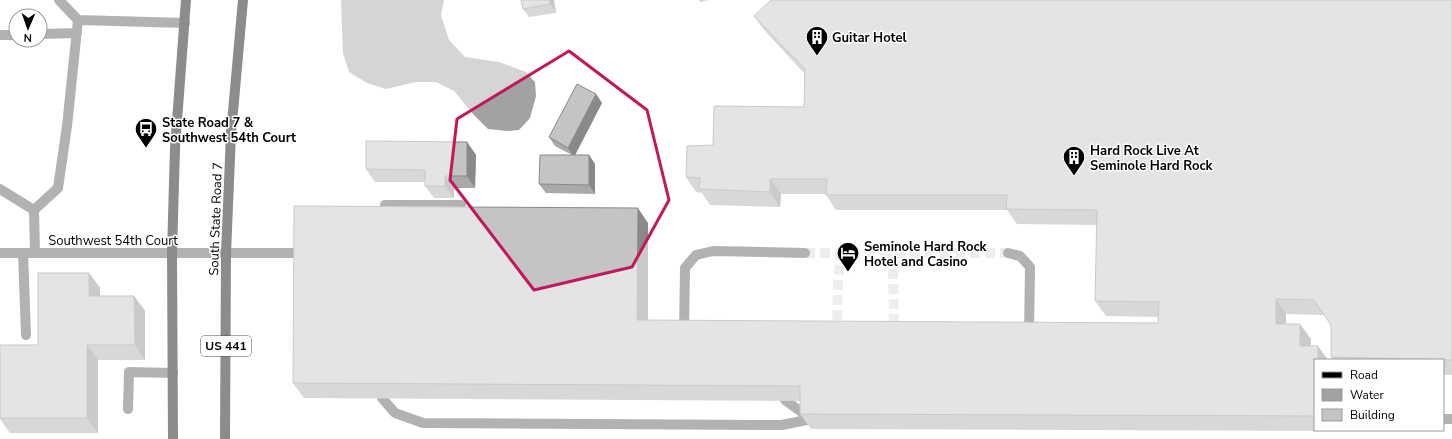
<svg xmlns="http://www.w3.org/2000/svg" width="1452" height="439" viewBox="0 0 1452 439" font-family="'Nunito Sans',sans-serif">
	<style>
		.water { fill: #a2a2a2 }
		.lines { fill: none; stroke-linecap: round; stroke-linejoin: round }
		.minor-tunnel { stroke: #d9d9d9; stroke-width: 10; stroke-dasharray: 10 5; stroke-linecap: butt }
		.minor { stroke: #545454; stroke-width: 10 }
		.major { stroke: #000; stroke-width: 10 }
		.wall { fill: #a9a9a9 }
		.shaded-wall { fill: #898989 }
		.building { fill: #c4c4c4; stroke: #898989 }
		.marked { fill: none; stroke: #c2185b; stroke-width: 3; stroke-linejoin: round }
		.labels { text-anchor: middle; stroke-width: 3; stroke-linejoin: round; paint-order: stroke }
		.shield { fill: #fff; stroke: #4c4c4c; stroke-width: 1 }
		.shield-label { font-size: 12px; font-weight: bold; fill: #000 }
		.poi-label { font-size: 13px; font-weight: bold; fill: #000; stroke: #fff; text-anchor: start }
		.street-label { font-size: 13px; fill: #000; stroke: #fff }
	</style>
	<rect width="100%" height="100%" fill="#fff"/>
	<path class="water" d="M341 0H444L441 15 449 40 465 57 499 62 526 72 535 82 536 96 530 118 519 130 507 131 488 129 474 115 454 91 436 82H416L386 89 367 83 349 72 343 53Z"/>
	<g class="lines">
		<path class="minor-tunnel" d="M805 253H1008
			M893 254 894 334
			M837 335 838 283 841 254"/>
		<path class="minor" d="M59 0 78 20 185 23
			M40 34 77 33
			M0 35H16
			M0 189 34 210
			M385 220V205H461
			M0 253H306
			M23 253 26 335
			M35 253 34 210 58 188 67 126 78 20
			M1008 253 1020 256 1030 267 1029 335
			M684 333 685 268 696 255 713 251 805 253
			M382 398 395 413 423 423 782 425 811 419
			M785 400 811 419
			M128 409 129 372 173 373
			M1443 419H1452"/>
		<path class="major" d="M173 439 172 253 175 148 186 0
			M225 439 226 253 231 134 243 0"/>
	</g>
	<path class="wall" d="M521 0H554L556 13 529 17 523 9Z
		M699 0H709L700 2Z
		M1452 0V375H1443V360H1333L1331 357V325L1324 315 1286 314V324L1311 339V346L1315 360V430H1328V431L811 429 800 414V401L304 398 293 383 648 223V321L1158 323 1159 317 1106 316 1095 301 1097 225 1017 224 1007 210H836L826 195V194H781L780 207 710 205 702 193 696 192 686 177 713 145 804 107V73L765 31 754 16Z
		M596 94 602 103 575 155H589L595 164V194L546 193 539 184 572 155 555 146 549 137Z
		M467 142 476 155 475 188H454V198H434L425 186V182H375L366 169Z
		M89 273 100 288V296H134L145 311V360H98V433H10L0 419V345H38Z"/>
	<path class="shaded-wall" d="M549 0H554L556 13 550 4Z
		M596 94 602 103 574 157 568 148Z
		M467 142 476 155 475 188 467 176Z
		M589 155 595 164V194L589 185Z
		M445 176 454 188V198L445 186Z
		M770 179 781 194 780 207 770 192Z
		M638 208 648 223V336L637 320Z
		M89 273 100 288V311L89 296Z
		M134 296 145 311V360L135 345Z
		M1276 299 1286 314V339L1276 324Z
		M1300 324 1311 339V361L1300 346Z
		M87 345 98 360V433L87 418Z
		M1318 346 1328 360H1318Z"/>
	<path class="building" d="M521 0H549L550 4 523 9Z
		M771 0H1452V360L1331 357V325L1314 300 1276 299V324H1300V346H1318V360H1315V416L800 414V386L293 383 294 206 638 208 637 320 1158 323 1159 302 1095 301 1097 210 1006 209 1007 195H826L827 179H770V192L699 189 700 178 686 177 687 146 713 145 714 106 804 107 805 69 754 16Z
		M577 84 596 94 568 148 549 137Z
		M366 141 467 142V176H445V186H425V170L366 169Z
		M540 155H589V185L539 184Z
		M38 273H89V296H134L135 345H87V418H0V345H38Z"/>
	<path d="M0 0H1452V439H0ZM569 51 647 110 669 200 632 267 534 290 450 180 457 119Z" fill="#fff" fill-opacity=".55" fill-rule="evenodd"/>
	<path class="marked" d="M569 51 647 110 669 200 632 267 534 290 450 180 457 119Z"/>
	<defs>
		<g id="building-pin" transform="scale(1.15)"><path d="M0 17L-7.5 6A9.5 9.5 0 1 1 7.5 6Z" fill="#000" stroke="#fff"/><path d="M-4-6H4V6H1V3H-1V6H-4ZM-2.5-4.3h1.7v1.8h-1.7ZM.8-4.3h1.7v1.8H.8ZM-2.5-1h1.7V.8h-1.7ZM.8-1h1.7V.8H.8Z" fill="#fff"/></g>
		<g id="bus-pin" transform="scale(1.15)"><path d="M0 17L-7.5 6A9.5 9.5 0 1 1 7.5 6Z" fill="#000" stroke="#fff"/><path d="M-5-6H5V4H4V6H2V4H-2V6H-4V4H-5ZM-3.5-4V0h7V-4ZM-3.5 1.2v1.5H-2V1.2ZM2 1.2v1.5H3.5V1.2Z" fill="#fff"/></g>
		<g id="hotel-pin" transform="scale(1.15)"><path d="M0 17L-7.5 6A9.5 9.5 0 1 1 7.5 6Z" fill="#000" stroke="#fff"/><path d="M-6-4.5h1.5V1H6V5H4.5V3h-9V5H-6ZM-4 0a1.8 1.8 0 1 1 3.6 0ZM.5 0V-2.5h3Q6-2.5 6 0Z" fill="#fff"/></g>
	</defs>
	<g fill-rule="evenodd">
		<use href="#building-pin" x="817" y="37"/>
		<use href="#bus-pin" x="146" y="129"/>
		<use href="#building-pin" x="1074" y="157"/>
		<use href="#hotel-pin" x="848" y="253"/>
	</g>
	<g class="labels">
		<rect class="shield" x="201" y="336" width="50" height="20" rx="3"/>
		<g class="shield-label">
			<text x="226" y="350">US 441</text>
		</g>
		<g class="poi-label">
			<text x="832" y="42">Guitar Hotel</text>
			<text x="162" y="127">State Road 7 &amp;<tspan x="162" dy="15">Southwest 54th Court</tspan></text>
			<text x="1090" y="155">Hard Rock Live At<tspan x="1090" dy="15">Seminole Hard Rock</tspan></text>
			<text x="864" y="251">Seminole Hard Rock<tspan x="864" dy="15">Hotel and Casino</tspan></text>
		</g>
		<g class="street-label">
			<text transform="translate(215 219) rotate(-88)" y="5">South State Road 7</text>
			<text x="113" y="245">Southwest 54th Court</text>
		</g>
	</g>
	<rect x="1314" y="359" width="130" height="72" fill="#ffffff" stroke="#999999"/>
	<rect x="1322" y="372" width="20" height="6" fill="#000000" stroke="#999999"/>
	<text x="1350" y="379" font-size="12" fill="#000000">Road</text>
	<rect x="1322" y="389" width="20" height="12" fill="#a2a2a2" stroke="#999999"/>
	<text x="1350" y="399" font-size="12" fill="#000000">Water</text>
	<rect x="1322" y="409" width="20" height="12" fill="#c4c4c4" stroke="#999999"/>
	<text x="1350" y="419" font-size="12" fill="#000000">Building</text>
	<g transform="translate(28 28) rotate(182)"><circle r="19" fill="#ffffff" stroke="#999999"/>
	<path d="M0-3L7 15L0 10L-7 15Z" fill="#000000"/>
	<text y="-6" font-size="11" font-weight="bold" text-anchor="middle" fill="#000000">N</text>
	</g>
</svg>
